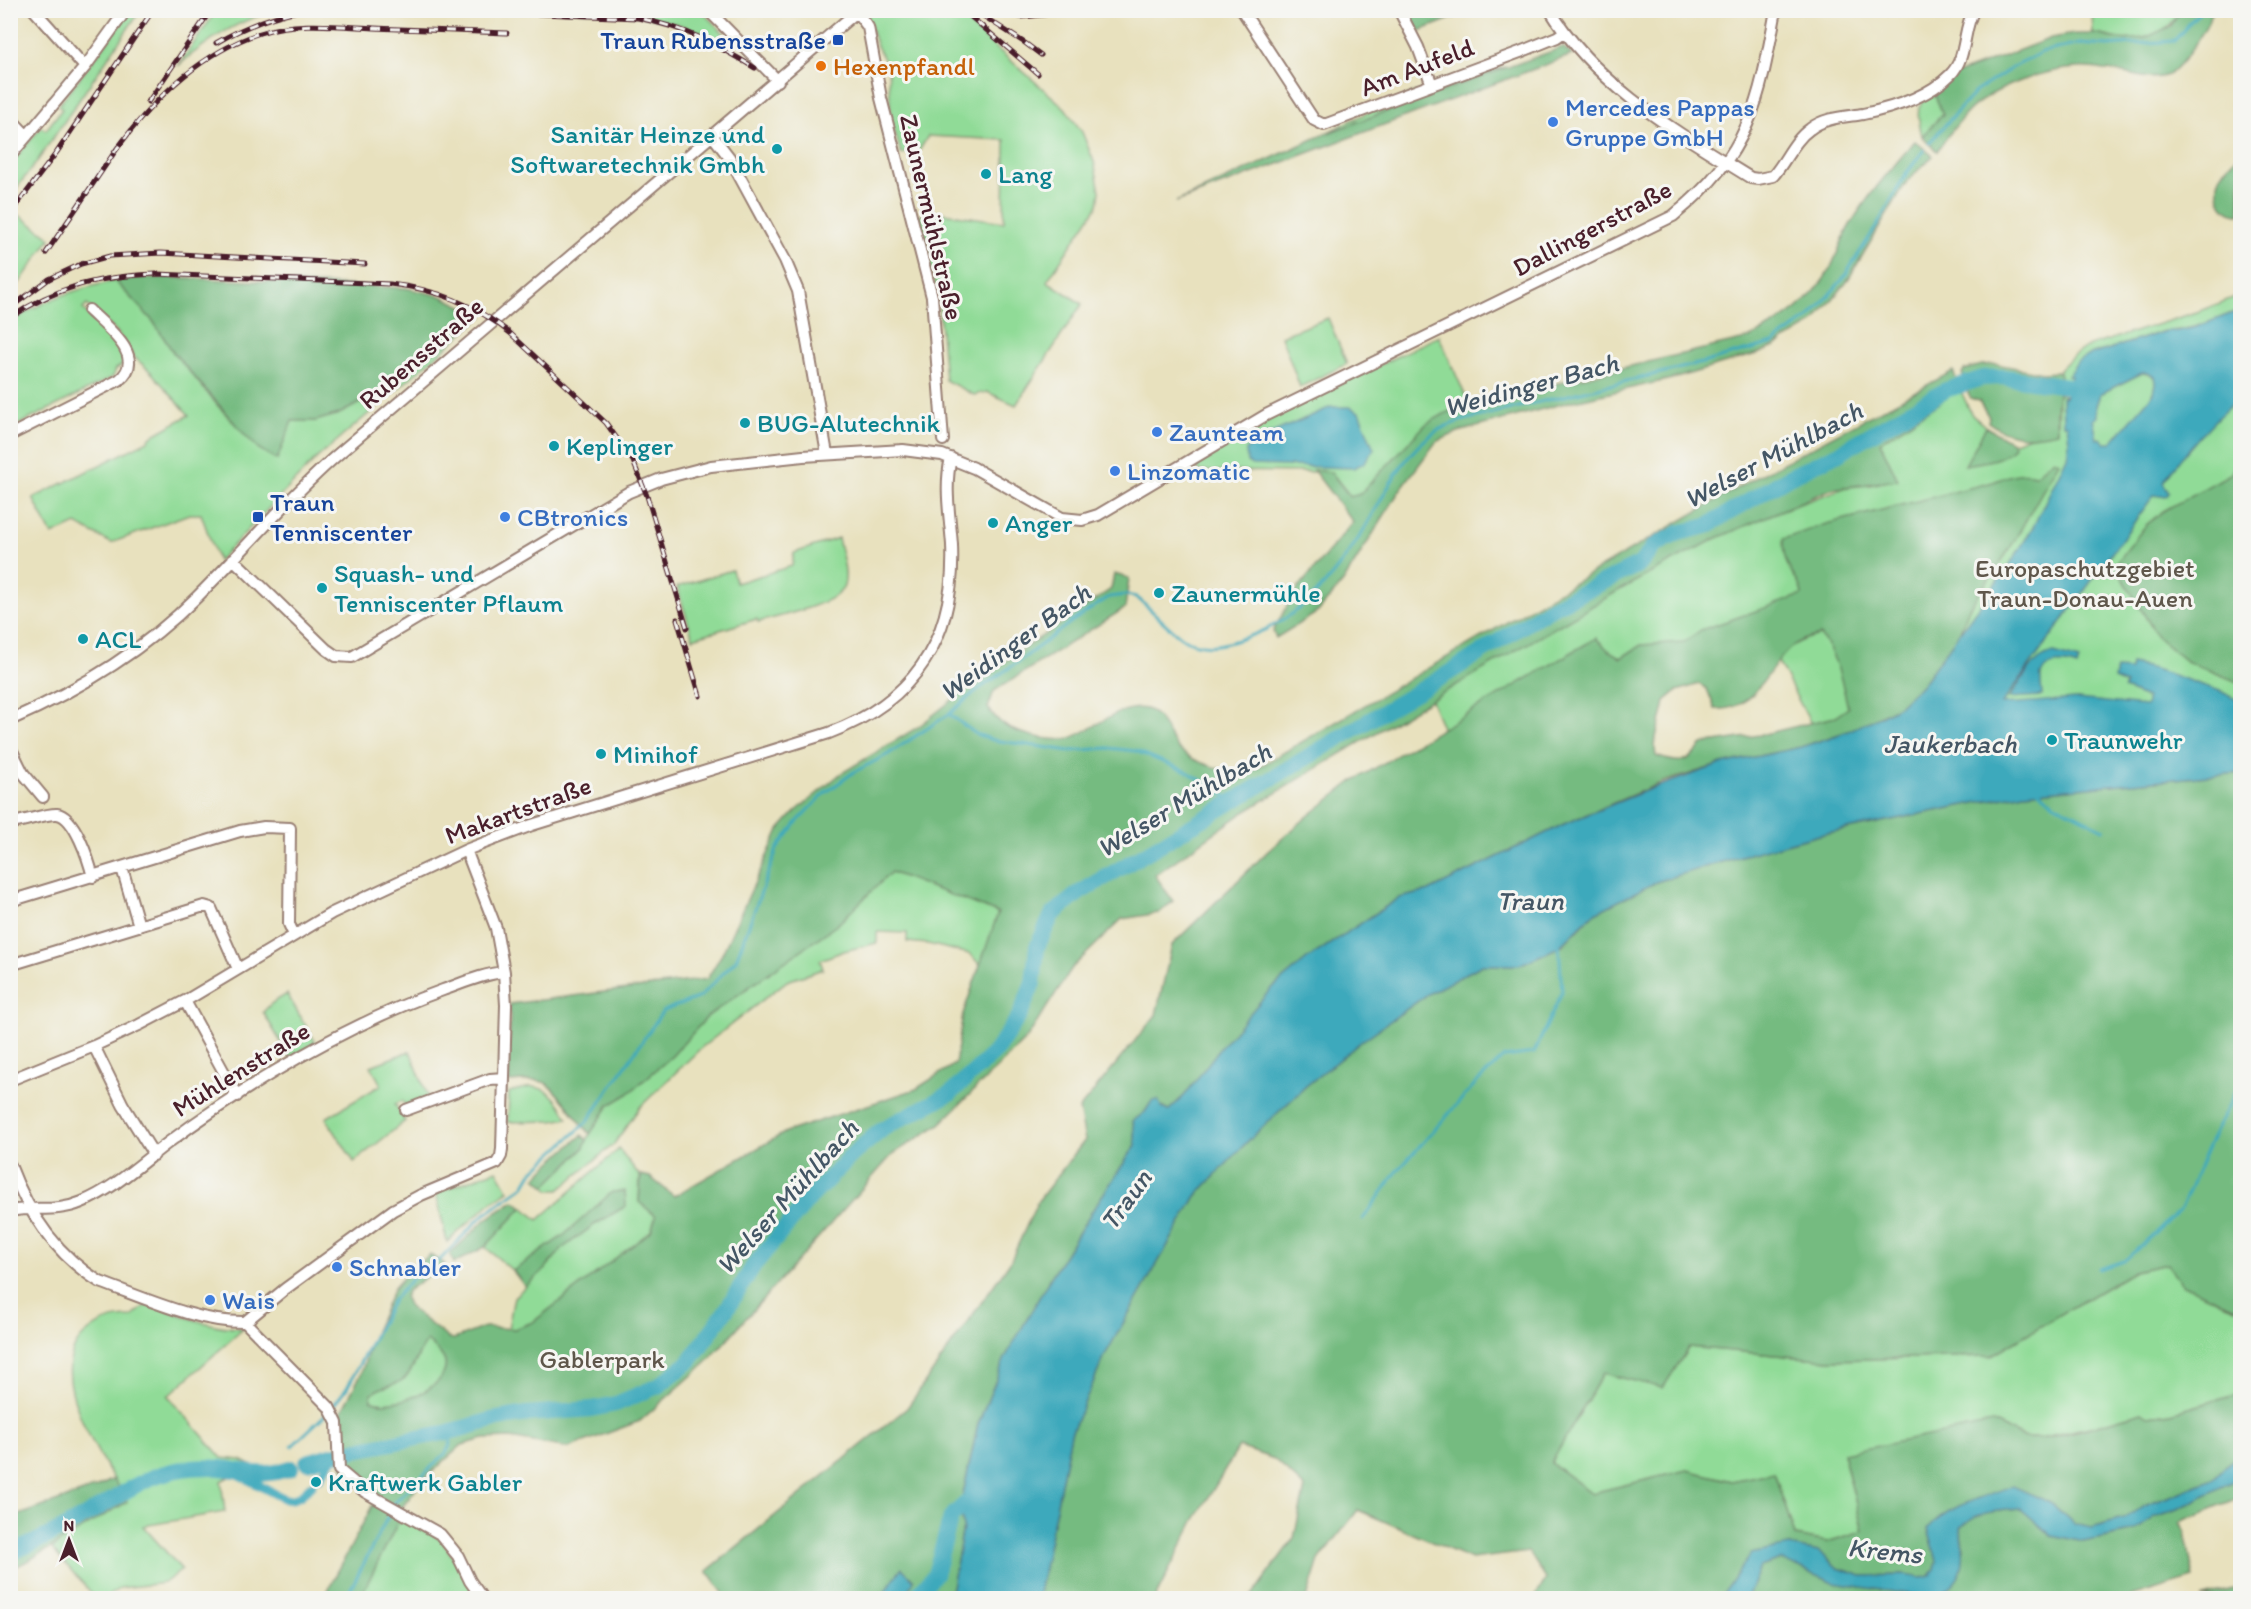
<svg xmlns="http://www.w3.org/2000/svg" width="2251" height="1609" viewBox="0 0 2251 1609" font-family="Itim,sans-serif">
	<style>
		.green { fill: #90db97; stroke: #6d7d61; stroke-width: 1.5 }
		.forest { fill: #74bb80; stroke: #5f6d56; stroke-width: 1.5; fill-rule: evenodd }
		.water { fill: #3ca9bc; stroke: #436474; stroke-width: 1.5; fill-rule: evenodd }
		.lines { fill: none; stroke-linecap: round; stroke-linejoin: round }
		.stream { stroke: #3ca9bc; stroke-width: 3 }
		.canal { stroke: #3ca9bc; stroke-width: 9 }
		.river { stroke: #3ca9bc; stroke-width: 16 }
		.minor-casing { stroke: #998074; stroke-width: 14 }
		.minor { stroke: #fff; stroke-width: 10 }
		.rail-casing { stroke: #4a1f2b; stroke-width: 5 }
		.rail { stroke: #f6f6f2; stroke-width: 3; stroke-dasharray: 9; stroke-linecap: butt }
		.transit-dot { fill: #1a4fb4; stroke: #f6f6f2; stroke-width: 2 }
		.food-dot { fill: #e8710a; stroke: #f6f6f2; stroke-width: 2 }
		.shop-dot { fill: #3f7fe0; stroke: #f6f6f2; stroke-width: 2 }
		.culture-dot { fill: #0f9aa8; stroke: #f6f6f2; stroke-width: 2 }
		.labels { text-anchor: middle; stroke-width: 6; stroke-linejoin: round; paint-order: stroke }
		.transit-label { font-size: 26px; fill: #164399; stroke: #f6f6f2; text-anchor: end }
		.food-label { font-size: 26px; fill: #c56008; stroke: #f6f6f2; text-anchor: start }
		.street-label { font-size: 26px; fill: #4a1f2b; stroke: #f6f6f2 }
		.shop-label { font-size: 26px; fill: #366cbe; stroke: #f6f6f2; text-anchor: start }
		.culture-label { font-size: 26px; fill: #0d838f; stroke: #f6f6f2; text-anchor: start }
		.park-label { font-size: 26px; fill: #5f574b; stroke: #f6f6f2 }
		.water-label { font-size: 27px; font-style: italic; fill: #445665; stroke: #f6f6f2 }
	</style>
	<rect width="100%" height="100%" fill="#f6f6f2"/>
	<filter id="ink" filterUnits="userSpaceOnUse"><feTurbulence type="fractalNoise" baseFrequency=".0167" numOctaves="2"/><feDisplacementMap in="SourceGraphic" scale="12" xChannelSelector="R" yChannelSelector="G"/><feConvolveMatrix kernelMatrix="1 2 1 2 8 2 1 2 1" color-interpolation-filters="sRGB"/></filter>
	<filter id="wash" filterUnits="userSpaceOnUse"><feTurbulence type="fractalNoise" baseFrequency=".008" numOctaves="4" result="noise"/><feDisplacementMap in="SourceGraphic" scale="24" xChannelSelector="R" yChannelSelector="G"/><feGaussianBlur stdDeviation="1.35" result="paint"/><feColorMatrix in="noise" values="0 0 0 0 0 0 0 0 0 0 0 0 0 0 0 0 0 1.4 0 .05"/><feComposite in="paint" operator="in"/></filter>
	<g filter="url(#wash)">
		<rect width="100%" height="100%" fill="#e8e1be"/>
		<path class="green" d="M217 10 276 11C239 19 206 41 178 66Z
			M131 11H140L36 163 11 195V164L41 127 46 130 62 109 58 106Z
			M564 11H701L724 33 718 40C662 13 625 13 564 11Z
			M873 11H954L1065 108 1082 132 1094 162 1100 191 1098 205 1047 281 1082 304 1016 405 987 392 974 395 945 380 938 296 918 216 936 212 1004 222 1005 140 928 136 919 151 901 154 891 118 888 67 876 44 867 16Z
			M2092 11H2180C2169 32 2145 42 2121 39 2111 38 2102 34 2093 34Z
			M1506 67 1322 135C1378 106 1445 77 1506 67Z
			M1933 91 1943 114 1922 136C1917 115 1914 105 1933 91Z
			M19 215 51 238 11 295V224Z
			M115 281 153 321 173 352 219 407 259 449 292 421H315L339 414 371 397 483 316 317 458 218 561 201 514H189L111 543 76 524 52 535 33 498 148 441 150 437 189 415 151 372 134 357 117 332 87 305 83 309 120 347 124 362 121 366 116 369 113 377 14 427 10 421V322C49 298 71 290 115 281Z
			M2240 295V310C2216 319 2192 331 2165 331L2090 355 2069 380 2059 383V370L2073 356 2086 347 2197 312Z
			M1328 318 1347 364 1300 387 1281 336Z
			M1439 336 1469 404 1446 413 1361 494 1351 497 1331 472 1200 471 1194 464 1268 419Z
			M2240 364V734L1817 735 1763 634 1458 766 1429 696 1627 584 1718 537 1771 514 1847 487 1870 485 1897 479 1880 442 1960 389 1972 415 1986 427 1968 461 2027 437 2057 430 2058 393 2066 396 2062 398 2064 424 2097 416 2096 406 2100 394 2142 373 2152 375C2158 381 2157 390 2151 396Z
			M838 538C841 553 848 571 844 586 838 604 776 617 758 622L757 619 693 638 677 587 732 570 736 583 792 566 794 553Z
			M891 872 998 913 981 966 970 954 928 944 907 942V933L877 932V943L844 951 820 960 823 969 787 981 701 1048 640 1107 614 1144 559 1190H550L545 1186 583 1149 590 1134 609 1105 628 1094 672 1056 708 1016 838 924Z
			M287 994 316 1043 290 1058 263 1012 272 1003Z
			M410 1051 428 1097 405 1105 402 1101 395 1104 405 1121 354 1162 326 1118 381 1085 371 1066Z
			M531 1087C550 1087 559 1102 568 1118L553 1121 508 1122 509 1092Z
			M619 1149 640 1176 639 1202 656 1216 651 1231 533 1322 515 1329 508 1328 514 1297 544 1270 563 1248 594 1225 625 1206 563 1236 513 1271 485 1247 523 1207 538 1220Z
			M497 1170 509 1191 489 1204 447 1242 436 1193Z
			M2167 1264 2183 1285 2234 1308 2240 1300V1394L2171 1413 2148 1416 2142 1412 2094 1426 2039 1438H2024L1997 1424 1843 1453 1863 1531 1827 1542 1795 1536 1774 1472 1732 1481 1687 1470 1592 1493 1551 1463 1603 1373 1663 1388 1688 1347 1830 1360 1990 1356 2134 1271Z
			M148 1303C179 1314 211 1329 244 1328L168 1396 222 1458 241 1460 251 1465 221 1481 225 1512 143 1526 182 1570 164 1583 120 1588 105 1598H96L52 1549 65 1538 127 1502C105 1461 36 1369 89 1331 103 1320 115 1317 132 1317Z
			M427 1340C433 1346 443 1354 445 1362 451 1388 390 1411 371 1400V1394C382 1385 397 1381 408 1373 417 1366 419 1349 427 1340Z
			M400 1518 441 1539 480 1598H360Z"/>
		<path class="forest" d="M1473 10 1417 32 1406 11V10Z
			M2180 11H2213C2207 27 2181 71 2165 76 2146 82 2124 71 2105 70 2097 69 2087 67 2078 68 2046 69 1996 87 1972 108 1958 121 1948 136 1937 151L1922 136 1943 114 1933 91 1957 74 2051 38 2074 34H2096L2122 40 2145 38 2171 26Z
			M1563 47 1572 55 1176 202 1322 135Z
			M1915 141 1933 156 1907 181 1846 283 1812 324 1766 351 1676 378 1565 403 1458 432 1436 442 1400 490 1343 582 1318 612 1276 638 1273 631 1295 592 1353 522 1313 470 1331 472 1350 497 1360 494 1426 424 1446 413 1469 404 1750 338C1784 321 1813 301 1831 267 1838 253 1842 238 1850 225 1868 195 1892 168 1915 141Z
			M2240 154V214C2221 214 2213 191 2221 175 2225 168 2235 160 2240 154Z
			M140 278H186L406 288 441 296 483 316 371 397 339 414 315 421H292L277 460 259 449 244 434 173 352 153 321 115 281Z
			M1996 364 2042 373 2058 372 2060 375 2056 411 2057 432C2030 438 2010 439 1988 422L1989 417 1979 401 1970 398 1962 373 1964 370 1982 365Z
			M1953 371 1960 389 1880 442 1898 480 1831 489 1715 539 1623 588 1417 708 1243 813 1155 875 1173 901 1159 913 1122 919 1072 968 1027 1038 940 1124 893 1154 706 1363 640 1421 568 1448 510 1438 484 1439 462 1445 422 1481 400 1510 344 1473 338 1418 361 1374 375 1331 394 1288 408 1272 430 1255 445 1264 407 1291 405 1298 409 1307 448 1338 454 1339 485 1327 515 1329 533 1322 651 1231 656 1216 639 1202 641 1175 650 1177 674 1196 786 1132 916 1089 955 1064 963 1014 998 913 891 872 838 924 708 1016 672 1056 628 1094 609 1105 590 1134C580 1123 553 1084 543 1082 532 1079 520 1082 509 1082L510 1004 707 979 722 954 779 830 795 812 840 774 918 727 976 681 1111 589 1114 574 1129 578 1125 608 994 691 988 708C1000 725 1009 730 1029 735 1040 738 1058 741 1070 738 1093 731 1120 703 1146 709 1161 713 1168 737 1178 748 1192 763 1225 771 1245 775L1744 484ZM427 1341C433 1346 443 1354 445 1362 451 1388 390 1411 371 1400V1394C381 1385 395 1387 405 1378 416 1367 417 1351 427 1341Z
			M1986 427 2012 442 2014 446C2006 461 1980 462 1965 465Z
			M2240 437V683L2186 661 2158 638 2115 565 2146 525 2163 511 2232 473C2236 463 2236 456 2232 446Z
			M2054 459 2059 462 2009 550 1969 608 1959 634 1923 683 1899 706 1854 729 1801 747 1722 764 1663 782 1564 824 1429 891 1399 898 1307 959 1271 989 1185 1095 1168 1111 1152 1101 1145 1112 1133 1121 1136 1145 1094 1208 1048 1282 1005 1358 978 1424 962 1499 954 1510 952 1517 962 1515 963 1528 950 1598H724L726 1597 707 1571 907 1408 1010 1262 1038 1201 1085 1140 1079 1109 1156 1015 1172 945 1268 851 1308 816 1353 781 1596 638 1608 650 1621 658 1641 645 1684 642 1701 630 1802 595C1801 583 1794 578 1789 568 1784 559 1783 549 1783 539L1826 524 1993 482C2007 476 2020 471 2035 475ZM1820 635C1837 656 1842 682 1848 708L1835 717 1760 735 1702 744C1689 765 1678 764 1656 756 1652 737 1663 719 1665 701L1677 691 1699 684 1707 689 1715 709C1758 712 1765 667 1794 645 1802 640 1811 637 1820 635Z
			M2240 773V1300L2235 1308 2183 1285 2167 1264 2134 1271 1990 1356 1830 1360 1689 1347 1663 1388 1603 1373 1551 1463 1592 1493 1687 1470 1732 1481 1774 1472 1795 1536 1827 1542 1863 1531 1843 1453 1992 1423C2004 1425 2014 1436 2026 1438 2053 1441 2115 1420 2142 1412L2148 1416 2171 1413 2240 1394V1451L2213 1479 2145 1506 2123 1519 2092 1528 2074 1524 2051 1503H1966L1928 1529 1937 1561 1935 1569 1930 1576 1921 1578 1905 1575 1862 1576 1838 1568 1818 1552 1789 1546 1717 1598H1535L1546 1579 1529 1552 1471 1559 1358 1510 1319 1560 1307 1598H1250L1294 1538 1305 1488 1274 1459 1239 1447 1194 1521 1155 1598H1038L1071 1434 1105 1355 1196 1196 1247 1142 1306 1086 1362 1041 1428 994 1482 965H1519L1563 945 1593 914 1656 882 1741 856 1827 833 2024 793Z
			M582 1135 587 1140 583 1149 545 1186 536 1178 549 1164Z
			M625 1191 626 1206 594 1225 563 1248 544 1270 525 1287 513 1271 563 1236 612 1192Z
			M514 1201 523 1207 485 1247 454 1263 450 1254 485 1220Z
			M2240 1473V1497L2180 1522 2185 1532 2194 1578 2127 1598H1747L1760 1567 1782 1560 1834 1583 1930 1596 1964 1549 1961 1527C1974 1510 2001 1511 2021 1509L2051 1534 2083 1542 2135 1531 2154 1517 2178 1509 2234 1481Z
			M114 1479 127 1502C87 1523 52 1551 11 1569V1518L97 1487Z
			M374 1502 400 1518 360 1598H324Z
			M2240 1587V1598H2201Z"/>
		<path class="water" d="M2240 310V397C2211 422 2185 451 2163 482L2169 493 2166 497 2154 495 2002 704 2077 699 2145 706 2147 703V698L2124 689 2126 684 2114 679 2116 669 2130 670 2131 664 2155 669 2220 691 2240 701V773L2024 793 1827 833 1741 856 1656 882 1593 914 1559 947 1519 965H1482L1428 994 1362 1041 1306 1086 1247 1142 1196 1196 1105 1355 1071 1434 1038 1598H950L963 1528 962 1515 951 1517 954 1510 962 1499 978 1424 1005 1358 1048 1282 1094 1208 1136 1145 1133 1121 1145 1112 1152 1101 1158 1100 1162 1108 1168 1111 1185 1095 1220 1048 1271 989 1307 959 1399 898 1429 891 1564 824 1650 789 1722 764 1801 747 1843 733 1879 717 1899 706 1923 683 2014 558 2032 529 2067 457 2069 442 2067 424H2063L2062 397H2065L2071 376 2068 375 2078 361 2090 355 2166 331H2178L2196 327ZM2142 373H2147L2155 377 2156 383 2154 393 2111 443H2105L2101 438 2097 439 2093 419 2097 418 2096 406 2100 394Z
			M1331 407H1350L1359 412 1374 449 1364 463 1354 468 1252 465 1247 462 1246 450 1258 439Z
			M2054 653 2079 660 2077 667C2066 663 2046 660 2041 675 2040 681 2042 690 2042 696L2009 698C2021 682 2033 656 2054 653Z
			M2240 1451V1473L2234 1481 2178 1509 2154 1517 2135 1531 2083 1542 2051 1535 2021 1509C2001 1511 1974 1510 1961 1528 1966 1560 1967 1587 1929 1597L1834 1583 1781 1560 1760 1567 1747 1598H1717L1724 1593 1751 1554 1789 1546 1818 1552 1838 1568 1862 1576 1906 1575 1921 1578 1930 1576 1935 1569 1937 1561 1928 1529C1943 1507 1988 1495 2013 1486L2051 1503 2074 1524 2092 1528 2123 1519 2145 1506 2213 1479Z
			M902 1568 914 1580 905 1598H880Z"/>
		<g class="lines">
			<path class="stream" d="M1929 143 1975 92 2012 68 2042 52 2080 44 2108 46 2174 41 2201 10
				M949 714 976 734 993 740 1070 751 1108 748 1136 751 1188 772 1234 801
				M2035 788 2055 804 2103 829
				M1363 1219 1396 1173 1476 1083 1504 1057 1534 1053 1562 992 1559 945
				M2099 1269 2124 1261 2181 1209 2209 1144 2240 1084
				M332 1407 347 1388 393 1300 412 1279 441 1259 481 1217 524 1186 533 1171 587 1122 663 1011 700 997 736 960 777 849 798 821 825 793 854 772 887 755 949 714 976 691 1025 657 1071 622 1109 597 1126 595 1136 597C1151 608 1173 635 1188 641 1206 649 1223 645 1241 639 1294 623 1326 588 1356 542 1381 505 1397 458 1435 432 1442 427 1452 424 1460 421L1702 363 1773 343 1810 317 1842 280 1876 227 1906 174 1924 150
				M292 1446 328 1412
				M228 1469 255 1467
				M346 1598 396 1501 446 1453 451 1443 449 1432"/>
			<path class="canal" d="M228 1469 285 1499C298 1501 303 1493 312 1485
				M320 1478 335 1454"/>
			<path class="river" d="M307 1462 335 1454 449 1432 492 1420 527 1414 592 1409 616 1404 658 1386 689 1362 725 1312 754 1265 810 1198 854 1153 884 1128 951 1093 995 1052 1020 1015 1033 983 1037 947 1052 915 1079 893 1447 674 1551 608 1640 564 1654 546 1679 533 1707 526 1789 477 1837 454 1946 390 1983 378 2003 377 2074 387 2089 384
				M10 1553C42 1540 71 1525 100 1507 121 1495 142 1479 165 1473 185 1467 208 1466 229 1469 257 1473 262 1477 291 1468
				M915 1598 935 1574 951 1517 967 1502"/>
		</g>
	</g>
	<g filter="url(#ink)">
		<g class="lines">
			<g class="minor-casing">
				<path id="minor" d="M34 10 85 67
					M708 10 778 81
					M855 10 868 27 881 98 932 297 943 440
					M1242 10 1314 120 1324 125 1520 52 1557 37 1564 32
					M1399 10 1418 47 1432 85
					M1550 10C1597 87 1677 132 1751 178L1758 179 1773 176C1786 161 1794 140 1810 129 1825 117 1845 117 1863 114 1893 108 1928 97 1950 75 1968 57 1962 30 1974 10
					M10 118 27 136
					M712 135 729 157 785 260 798 291 827 454
					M10 156 85 67 126 10
					M10 435 119 380C148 357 106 327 89 310
					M233 559 326 649 336 656 352 657 629 492 661 479 711 466 803 456 903 450 942 455 974 468 1062 518 1082 520 1098 515 1266 415 1673 216C1750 154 1759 103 1776 10
					M10 720C79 690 144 650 197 597 244 550 286 500 336 456L859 10
					M10 747 23 773 43 797
					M10 823C24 822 47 813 57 814 75 816 89 861 93 877
					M122 868 139 926
					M10 901 240 831 264 827 290 828 289 924 294 935
					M10 965 204 906 211 908 238 969
					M185 1001 237 1096
					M94 1046 123 1105 154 1155
					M10 1080 94 1046 139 1025 185 1001 332 913 466 850 532 825 829 733C915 701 956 637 952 545 950 516 944 487 951 458
					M406 1110 490 1079 504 1078
					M10 1165C28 1213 56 1255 100 1282 145 1298 198 1323 245 1322L285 1289 393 1210 421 1195 497 1163 501 1156 502 1149 506 1005 504 972 496 928 466 850
					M10 1211C36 1206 56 1213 82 1202 114 1189 141 1163 169 1142 250 1082 348 1024 443 990 463 983 483 974 504 972
					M245 1322 329 1407 337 1423 339 1470 365 1492 440 1534 458 1556 470 1581 482 1598"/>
			</g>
			<use href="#minor" class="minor"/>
			<g class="rail-casing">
				<path id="rail" d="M445 10 638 18C687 28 713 43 755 68
					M963 10 1038 74
					M983 10 1021 17 1073 12
					M980 14 1025 43 1041 55
					M216 43C243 27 272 16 302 10
					M148 102 211 10
					M114 153C151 101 198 54 260 33 296 21 336 26 374 28 418 30 462 31 507 33
					M10 214 57 152 153 10
					M46 253 118 147
					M10 308 49 279 81 264 110 256 161 253 365 264
					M10 318C57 286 101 276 157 274L390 284C436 289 474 304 510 333L606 423 633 461 647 496 687 628
					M677 619 700 696"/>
			</g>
			<use href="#rail" class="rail"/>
		</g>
	</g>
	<g class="transit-dot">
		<rect x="832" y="34" width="12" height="12" rx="3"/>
		<rect x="252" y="511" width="12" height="12" rx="3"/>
	</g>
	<circle class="food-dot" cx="821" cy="66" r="6"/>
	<g class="shop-dot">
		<circle cx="1553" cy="122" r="6"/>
		<circle cx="1157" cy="432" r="6"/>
		<circle cx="1115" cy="471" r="6"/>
		<circle cx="505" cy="517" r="6"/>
		<circle cx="337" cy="1267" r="6"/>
		<circle cx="210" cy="1300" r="6"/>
	</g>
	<g class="culture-dot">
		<circle cx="777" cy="149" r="6"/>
		<circle cx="986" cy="174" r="6"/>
		<circle cx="745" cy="423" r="6"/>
		<circle cx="554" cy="446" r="6"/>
		<circle cx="993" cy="523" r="6"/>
		<circle cx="322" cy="588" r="6"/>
		<circle cx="1159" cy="593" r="6"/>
		<circle cx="83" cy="639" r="6"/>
		<circle cx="2052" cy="740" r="6"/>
		<circle cx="601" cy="754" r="6"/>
		<circle cx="316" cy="1482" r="6"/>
	</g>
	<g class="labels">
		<g class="transit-label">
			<text x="826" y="49">Traun Rubensstraße</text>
			<text x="270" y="511" text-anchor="start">Traun<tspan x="270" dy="30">Tenniscenter</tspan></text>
		</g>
		<g class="food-label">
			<text x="833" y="75">Hexenpfandl</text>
		</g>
		<g class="street-label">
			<text transform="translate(1417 67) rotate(-21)" y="9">Am Aufeld</text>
			<text transform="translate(932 217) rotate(77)" y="9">Zaunermühlstraße</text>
			<text transform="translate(1592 228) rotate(-28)" y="9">Dallingerstraße</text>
			<text transform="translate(421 353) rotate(-41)" y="9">Rubensstraße</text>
			<text transform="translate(518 810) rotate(-20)" y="9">Makartstraße</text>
			<text transform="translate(241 1069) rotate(-32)" y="9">Mühlenstraße</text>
		</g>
		<g class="shop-label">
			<text x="1565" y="116">Mercedes Pappas<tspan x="1565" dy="30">Gruppe GmbH</tspan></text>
			<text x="1169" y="441">Zaunteam</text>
			<text x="1127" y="480">Linzomatic</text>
			<text x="517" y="526">CBtronics</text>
			<text x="349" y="1276">Schnabler</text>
			<text x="222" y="1309">Wais</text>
		</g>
		<g class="culture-label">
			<text x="765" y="143" text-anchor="end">Sanitär Heinze und<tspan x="765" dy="30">Softwaretechnik Gmbh</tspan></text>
			<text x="998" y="183">Lang</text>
			<text x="757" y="432">BUG-Alutechnik</text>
			<text x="566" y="455">Keplinger</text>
			<text x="1005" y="532">Anger</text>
			<text x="334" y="582">Squash- und<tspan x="334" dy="30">Tenniscenter Pflaum</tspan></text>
			<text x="1171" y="602">Zaunermühle</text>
			<text x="95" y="648">ACL</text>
			<text x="2064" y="749">Traunwehr</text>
			<text x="613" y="763">Minihof</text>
			<text x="328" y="1491">Kraftwerk Gabler</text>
		</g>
		<g class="park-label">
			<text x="2085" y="577">Europaschutzgebiet<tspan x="2085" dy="30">Traun-Donau-Auen</tspan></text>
			<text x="602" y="1368">Gablerpark</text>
		</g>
		<g class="water-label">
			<text transform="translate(1531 385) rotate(-15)" y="9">Weidinger Bach</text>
			<text transform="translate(1773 455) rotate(-28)" y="9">Welser Mühlbach</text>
			<text transform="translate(1015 642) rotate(-36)" y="9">Weidinger Bach</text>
			<text x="1950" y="753">Jaukerbach</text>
			<text transform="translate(1184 800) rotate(-31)" y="9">Welser Mühlbach</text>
			<text x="1530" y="910">Traun</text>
			<text transform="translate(787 1197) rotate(-48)" y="9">Welser Mühlbach</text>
			<text transform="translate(1126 1200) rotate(-54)" y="9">Traun</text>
			<text transform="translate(1885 1551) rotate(6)" y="9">Krems</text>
		</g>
	</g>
	<rect width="2251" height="1609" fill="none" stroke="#f6f6f2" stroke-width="36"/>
	<g transform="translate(69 1540)" stroke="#f6f6f2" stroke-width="4.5" paint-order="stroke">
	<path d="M0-4.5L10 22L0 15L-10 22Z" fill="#4a1f2b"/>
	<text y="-9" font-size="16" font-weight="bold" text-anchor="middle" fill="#4a1f2b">N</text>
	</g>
</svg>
